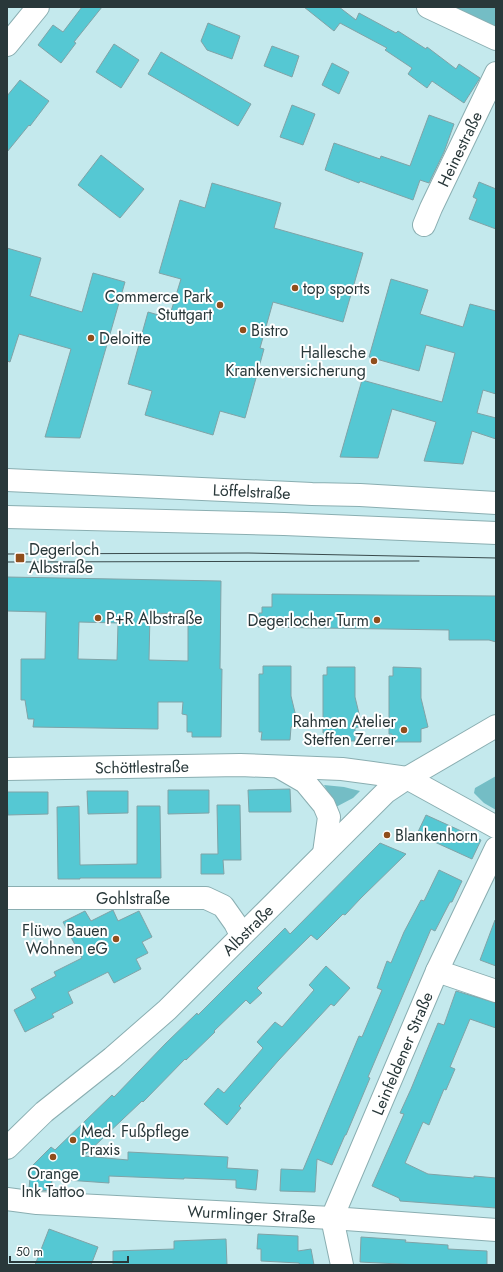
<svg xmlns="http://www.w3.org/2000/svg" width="503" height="1272" viewBox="0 0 503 1272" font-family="Jost,sans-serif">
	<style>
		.green { fill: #74bdc5 }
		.building { fill: #55c8d3; stroke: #80a3a7; fill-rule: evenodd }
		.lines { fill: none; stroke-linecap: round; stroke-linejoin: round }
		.minor-casing { stroke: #8aaeb1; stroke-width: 24 }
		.major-casing { stroke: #8aaeb1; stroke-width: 24 }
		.minor { stroke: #fff; stroke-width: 22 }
		.major { stroke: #fff; stroke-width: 22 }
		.tram { stroke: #394a4c; stroke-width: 1 }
		.poi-dot { fill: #904e1c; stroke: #fff; stroke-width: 1.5 }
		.labels { text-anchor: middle; stroke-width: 4; stroke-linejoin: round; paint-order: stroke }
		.street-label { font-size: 16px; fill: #29383a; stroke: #fff }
		.poi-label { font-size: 16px; fill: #29383a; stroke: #fff; text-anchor: start }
	</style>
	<rect width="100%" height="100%" fill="#c4e9ed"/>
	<path class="green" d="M452 7H496V29Z
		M496 776V810L484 803 474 793 475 788Z
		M324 785 344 787 360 791 353 798 336 807Z"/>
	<path class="building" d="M82 7H102L74 42 76 43 61 63 38 45 53 25 63 32Z
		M304 7H339L356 20 359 13 396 33 398 31 426 49 427 47 456 69 459 64 480 78 464 103 432 81 427 88 408 74 412 68 385 50 387 48 340 23 334 31Z
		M208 23 240 36 232 59 207 50 201 41Z
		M114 44 139 60 121 88 96 72Z
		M272 46 299 56 292 77 264 66Z
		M161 52 251 104 238 126 148 74Z
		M332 63 349 72 339 94 322 85Z
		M20 80 49 101 30 126 29 125 7 152V96Z
		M292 105 315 114 303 145 280 137Z
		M429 115 454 124 444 152 429 183 420 180 413 200 360 181 359 183 325 170 334 143 380 159 381 156 410 166Z
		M101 155 144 189 120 218 78 185Z
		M479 182 496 189V229L469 219 477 199 473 197Z
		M212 183 281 203 274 228 363 253 343 322 273 302 260 348 264 349 245 418 220 411 213 435 145 415 152 391 128 384 148 312 169 318 181 279 159 273 180 200 205 208Z
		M7 248 41 258 30 296 82 312 93 273 125 282 80 438 45 437 71 349 19 334 10 362 7 361Z
		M391 279 428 290 420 314 463 327 470 304 496 311V394L483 390 477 413 496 418V439L472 431 463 464 424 461 436 422 392 409 378 458 340 457 362 380 442 402 455 353 426 345 419 371 369 357Z
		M7 577 221 581 220 669H222L221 737H192V732H187V715L182 714 183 702H158V729L33 727 34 719H28L25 700H21V659H45L46 612 7 611ZM150 613 188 614V661L149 660ZM79 622 118 623 117 660 78 659Z
		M272 594 496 596V642L489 640H449V630L258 627 259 613H262V607H272Z
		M263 666H291V696L298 725 291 727 290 740H261L262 732H259V674H263Z
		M327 667H355V697L362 726 355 728V741H326V733H323V675H327Z
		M393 667 421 668V698L428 727 421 729V742H392V734H389V676H393Z
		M290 789 291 812H249L248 790Z
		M168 790H209V813L168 814Z
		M87 791H128V813L88 814Z
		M7 792H48V814L8 815Z
		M217 805H240L241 860H223L224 874H201V854H218Z
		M79 806 80 865 137 864V806H160L161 878H80V879H58L57 807Z
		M426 815 481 840 472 859 417 834Z
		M380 843 406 854 361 898 345 915 343 914 317 940 311 935 257 988 262 993 250 1004 246 1000 214 1031 215 1032 186 1060 185 1059 143 1102 142 1101 84 1156 128 1160V1152L228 1157 227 1168 258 1170 256 1190 236 1188V1180L184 1178V1179L109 1176V1183L52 1179 51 1191 29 1189 31 1167 51 1147 55 1150 112 1095 114 1097 166 1043 197 1013 198 1015 285 928 290 934Z
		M439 870 462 881 452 902H450L435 931 431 929 368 1077 370 1078 346 1135H345L332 1165 317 1159 315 1192 280 1191 281 1169 303 1170 359 1036 362 1037 382 990 377 988 387 961 391 963 404 932 421 900 424 901Z
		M113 910 118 921 139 911 152 937 142 942 148 953 136 959 141 969 114 983 108 972 68 992 73 1003 52 1014 54 1017 25 1032 14 1010 36 998 31 989 56 976 54 972 82 958 63 922 85 911 91 921Z
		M495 920H496V966L480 960Z
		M326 966 350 988 334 1006 331 1004 278 1061 239 1106 241 1108 227 1125 204 1104 218 1088 224 1093 263 1048 257 1042 275 1022 282 1027 314 990 309 985Z
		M456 991 496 1003V1028L470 1019 450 1067 455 1069 446 1090 444 1089 429 1125 423 1122 405 1163 428 1174 474 1178V1176L496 1178V1208L400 1201 399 1198 372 1186 404 1114 400 1113 411 1089 438 1023 444 1025Z
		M49 1229 98 1247 91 1265H35Z
		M258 1234 298 1236V1251L311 1249 314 1265H300L299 1263 261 1261V1249H257Z
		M361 1237 406 1240 405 1242 448 1245V1249L487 1251V1265H419L360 1262Z
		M226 1239 227 1265H113V1251L174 1249V1241Z"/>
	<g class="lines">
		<g class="minor-casing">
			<g id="minor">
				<path d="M428 7 496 39"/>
				<path d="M7 45 38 7"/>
				<path id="s1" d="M424 225 431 208 496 73"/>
				<path d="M279 767 305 782 324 805 329 817 324 853"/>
				<path id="s2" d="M7 769 240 765 342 769 372 773 407 778 496 827"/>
				<path id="s3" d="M7 898H206L223 906 235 923 241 935"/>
				<path d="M437 971 496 991"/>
				<path id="s4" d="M7 1148 44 1112 112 1058 167 1010 386 792 407 778 496 726"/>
				<path id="s5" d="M7 1199 37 1203 332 1218 496 1230"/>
				<path id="s6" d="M342 1265 332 1218 437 971 496 848"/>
			</g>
		</g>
		<g class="major-casing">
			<g id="major">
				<path id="s7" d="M7 480 312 494 360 495 496 503"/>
				<path d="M7 517 284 524 496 533"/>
			</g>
		</g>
		<use href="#minor" class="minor"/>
		<use href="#major" class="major"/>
		<path class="tram" d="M7 554 248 553 496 558
			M7 562 419 561"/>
	</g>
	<g class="poi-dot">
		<circle cx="295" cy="288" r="4"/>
		<circle cx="220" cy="305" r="4"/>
		<circle cx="243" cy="330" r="4"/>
		<circle cx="91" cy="338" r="4"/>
		<circle cx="374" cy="361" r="4"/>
		<rect x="15" y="553" width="10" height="10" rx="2"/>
		<circle cx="98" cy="618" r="4"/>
		<circle cx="377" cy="620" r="4"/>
		<circle cx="404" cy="730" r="4"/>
		<circle cx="387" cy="835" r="4"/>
		<circle cx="116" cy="939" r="4"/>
		<circle cx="73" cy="1140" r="4"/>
		<circle cx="53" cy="1157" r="4"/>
	</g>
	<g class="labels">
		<g class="street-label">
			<text dy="6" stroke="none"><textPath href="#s1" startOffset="84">Heinestraße</textPath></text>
			<text dy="6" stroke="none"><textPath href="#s7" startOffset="245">Löffelstraße</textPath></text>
			<text dy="6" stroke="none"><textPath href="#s2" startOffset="135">Schöttlestraße</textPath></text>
			<text dy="6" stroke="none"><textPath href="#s3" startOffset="126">Gohlstraße</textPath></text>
			<text dy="6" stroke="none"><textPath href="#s4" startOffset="325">Albstraße</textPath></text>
			<text dy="6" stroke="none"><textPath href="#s6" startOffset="227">Leinfeldener Straße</textPath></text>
			<text dy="6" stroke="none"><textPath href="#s5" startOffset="245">Wurmlinger Straße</textPath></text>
		</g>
		<g class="poi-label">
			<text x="303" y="294">top sports</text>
			<text x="212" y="302" text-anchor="end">Commerce Park<tspan x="212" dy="18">Stuttgart</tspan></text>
			<text x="251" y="336">Bistro</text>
			<text x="99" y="344">Deloitte</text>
			<text x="366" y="358" text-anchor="end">Hallesche<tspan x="366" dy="18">Krankenversicherung</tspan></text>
			<text x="29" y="555">Degerloch<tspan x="29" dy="18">Albstraße</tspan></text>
			<text x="106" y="624">P+R Albstraße</text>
			<text x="369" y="626" text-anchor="end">Degerlocher Turm</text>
			<text x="396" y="727" text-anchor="end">Rahmen Atelier<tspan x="396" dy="18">Steffen Zerrer</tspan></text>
			<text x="395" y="841">Blankenhorn</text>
			<text x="108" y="936" text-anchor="end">Flüwo Bauen<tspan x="108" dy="18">Wohnen eG</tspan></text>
			<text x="81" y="1137">Med. Fußpflege<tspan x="81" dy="18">Praxis</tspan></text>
			<text x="53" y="1179" text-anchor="middle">Orange<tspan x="53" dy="18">Ink Tattoo</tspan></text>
		</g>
	</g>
	<rect width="503" height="1272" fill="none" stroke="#29383a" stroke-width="16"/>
	<path d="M10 1256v6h118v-6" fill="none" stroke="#29383a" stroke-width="2"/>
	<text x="16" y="1256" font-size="12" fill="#29383a" stroke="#ffffff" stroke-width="3" paint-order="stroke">50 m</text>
</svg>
